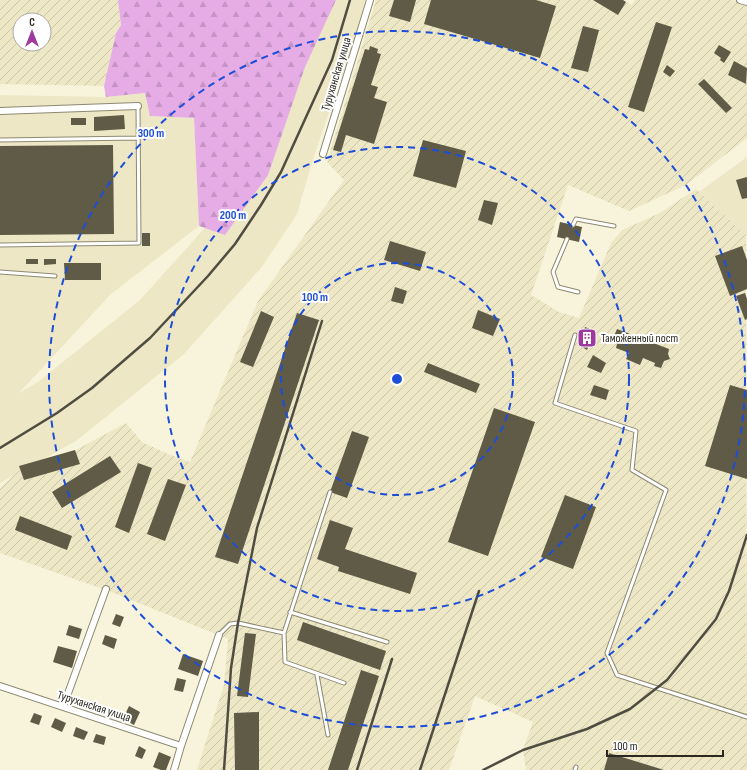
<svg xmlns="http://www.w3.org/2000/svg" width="747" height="770" viewBox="0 0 747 770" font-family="'Sofia Sans Condensed',sans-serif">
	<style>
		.built { fill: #ede7c6 }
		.industrial { fill: url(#industrial-furrows); fill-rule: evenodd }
		.forest { fill: url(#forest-firs) }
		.building { fill: #5f5b46 }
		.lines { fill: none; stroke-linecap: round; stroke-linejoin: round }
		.service-casing { stroke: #8d8972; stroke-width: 5 }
		.minor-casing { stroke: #8d8972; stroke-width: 8 }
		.service { stroke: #fff; stroke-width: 3 }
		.minor { stroke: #fff; stroke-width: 6 }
		.rail { stroke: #4f4d41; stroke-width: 2.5 }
		.ring { fill: none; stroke: #1d4ed8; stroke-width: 2; stroke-dasharray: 7 5 }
		.labels { text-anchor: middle; stroke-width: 4; stroke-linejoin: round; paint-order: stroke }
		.street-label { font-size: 12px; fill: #2a281f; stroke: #fff }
		.poi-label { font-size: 12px; fill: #2a281f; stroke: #fff; text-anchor: start }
		.centre { fill: #1d4ed8; stroke: #fff; stroke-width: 2 }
		.ring-label { font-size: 12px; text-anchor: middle; font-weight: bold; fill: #1d4ed8; stroke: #fff; stroke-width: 4; stroke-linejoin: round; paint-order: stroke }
	</style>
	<defs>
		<pattern id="industrial-furrows" width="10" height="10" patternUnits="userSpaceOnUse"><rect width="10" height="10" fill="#ede7c6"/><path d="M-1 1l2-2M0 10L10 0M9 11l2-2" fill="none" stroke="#cbc6aa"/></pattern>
		<pattern id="forest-firs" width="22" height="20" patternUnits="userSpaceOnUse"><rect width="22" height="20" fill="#e6ace6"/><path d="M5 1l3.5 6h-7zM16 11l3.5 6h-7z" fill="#c594c5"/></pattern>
	</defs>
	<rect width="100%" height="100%" fill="#f8f4db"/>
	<path class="built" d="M315 0H365L355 38 314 156 297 214 261 268 184 354 76 441 0 483V95L106 97 145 93 150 116 194 118 199 226 111 294 19 393 38 382 140 300 202 231 235 183Z
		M747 157V238L746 235 699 192Z"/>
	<path class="industrial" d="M0 0H118L121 25 116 33 104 86 0 84ZM20 20H44V44H20Z
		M376 0H623L632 5 635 0H732L747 4V138L686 185 629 211 568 185 531 295 559 312 579 318 611 243 622 230 660 213 696 189 746 235 747 770H526L523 750 533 722 475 696 449 770H197L224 685 228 639 114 593 0 553V488L21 469 76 450 126 423 142 442 168 454 190 462 258 301 344 180 327 162Z"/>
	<path class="forest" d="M118 0H336L305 67 268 175 225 235 199 226 194 118 150 116 145 93 106 97 104 86 116 33 121 25Z"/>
	<path class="building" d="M394 0H416L410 22 389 16Z
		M431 0H536L556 6 540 58 424 24Z
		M593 0H623L626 2 618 15Z
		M656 22 672 27 644 112 628 107Z
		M583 26 599 30 588 72 571 68Z
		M719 45 731 52 724 63 720 60 721 58 714 53Z
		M370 46 378 49 377 53 381 54 371 85 378 87 374 98 387 102 374 144 346 135 341 152 333 150 365 49 369 50Z
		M734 61 747 68 746 84 728 75Z
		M667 65 675 71 670 77 663 72Z
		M704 79 732 108 726 113 698 84Z
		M124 115 125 129 94 131V117Z
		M71 118H86V125H71Z
		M423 140 466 151 456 188 413 176Z
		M113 145 114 234 0 235V146Z
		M747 177V198L742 199 736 180Z
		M484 200 498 203 492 225 478 220Z
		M560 222 582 227 579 242 557 237Z
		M142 233H150V246H142Z
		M390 241 426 252 420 271 384 260Z
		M742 246 747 260V289L730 296 715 256Z
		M26 259H38V264H26Z
		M44 259H56V264L44 265Z
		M64 263H101V280H65Z
		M395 287 407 291 403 304 391 301Z
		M745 293 747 299V319L745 320 736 296Z
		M478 310 500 319 493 336 472 328Z
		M261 311 274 317 253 367 240 362Z
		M297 313 319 320 238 564 215 557Z
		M585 327 595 331 587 350 579 345Z
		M617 329 669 349 668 354 670 359 664 361 661 368 654 366 655 363 643 358 640 365 626 359 629 353 616 348 617 344 612 341Z
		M593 355 606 363 601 373 587 367Z
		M428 363 480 384 476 393 424 372Z
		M594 385 609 390 606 400 590 395Z
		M730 385 747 390V479L705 466Z
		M494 408 535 422 488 556 448 542Z
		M352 431 369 437 347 498 330 492Z
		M75 450 80 464 24 480 19 466Z
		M110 456 121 472 62 508 52 492Z
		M138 463 152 468 129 533 115 527Z
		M168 479 186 485 165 541 147 534Z
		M565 495 596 507 573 569 541 557Z
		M20 516 72 536 67 550 15 530Z
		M330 520 353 528 345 549 417 573 410 594 338 571 339 567 317 559Z
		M116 614 124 617 120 627 112 624Z
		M303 622 386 651 380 670 297 640Z
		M69 625 82 629 79 639 66 635Z
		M245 633 256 634 248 697 237 696Z
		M105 635 117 639 114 649 102 644Z
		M58 646 77 651 72 668 53 662Z
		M183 654 203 661 198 676 178 669Z
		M361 670 379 676 348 770H328Z
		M177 678 186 680 183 692 174 690Z
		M129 706 140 712 134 725 123 719Z
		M259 712V770H235L234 713Z
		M34 713 42 716 39 725 30 722Z
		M55 718 66 723 62 732 51 727Z
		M76 727 88 732 84 740 73 736Z
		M96 734 106 737 104 745 93 742Z
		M139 746 146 750 142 759 135 756Z
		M159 752 171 757 166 770H161L153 767Z
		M609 753 664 770H604Z"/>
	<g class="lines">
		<g class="service-casing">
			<path id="service" d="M0 140 138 138
				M573 225 576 219 614 226
				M567 239 553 272 558 287 578 292
				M0 245 139 243 138 106
				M0 272 55 276
				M575 335 555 403 636 431 632 470 666 490 607 653 617 675 747 717
				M290 612 387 642
				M284 633 285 662 344 683
				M219 635 230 624 238 623 284 633 330 492
				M317 675 328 735
				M575 770 576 767"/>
		</g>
		<g class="minor-casing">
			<path id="minor" d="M740 0 747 2
				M0 111 138 106
				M323 154 370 0
				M0 686 181 746 174 770
				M63 707 106 589
				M181 746 219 635"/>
		</g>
		<use href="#service" class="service"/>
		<use href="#minor" class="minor"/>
		<path class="rail" d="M0 448 57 413 92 388 150 338 208 276 235 244 261 205 281 172 332 60 350 0
			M224 770 231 668 238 623 257 528 322 321
			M357 770 392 659
			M420 770 479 591
			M483 770 523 750 587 729 630 709 667 680 716 619 729 591 747 535"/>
	</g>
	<g class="ring">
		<circle cx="397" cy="379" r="116"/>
		<circle cx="397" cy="379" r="232"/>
		<circle cx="397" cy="379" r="348"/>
	</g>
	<defs>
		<g id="building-square" transform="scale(1)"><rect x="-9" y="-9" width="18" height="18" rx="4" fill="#9d399f" stroke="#fff"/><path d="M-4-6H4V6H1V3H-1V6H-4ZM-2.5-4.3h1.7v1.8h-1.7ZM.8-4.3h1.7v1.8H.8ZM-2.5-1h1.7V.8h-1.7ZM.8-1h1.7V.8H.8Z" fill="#fff"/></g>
	</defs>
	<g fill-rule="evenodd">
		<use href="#building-square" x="587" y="338"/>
	</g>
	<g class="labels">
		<g class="street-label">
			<text transform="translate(336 74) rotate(-73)" y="4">Туруханская улица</text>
			<text transform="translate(94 706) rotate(18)" y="4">Туруханская улица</text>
		</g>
		<g class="poi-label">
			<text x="601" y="342">Таможенный пост</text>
		</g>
	</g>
	<circle cx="397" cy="379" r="6" class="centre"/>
	<g class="ring-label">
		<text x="151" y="137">300 m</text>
		<text x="233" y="219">200 m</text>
		<text x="315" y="301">100 m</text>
	</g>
	<g transform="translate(32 32)"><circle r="19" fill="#ffffff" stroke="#aaa9a5"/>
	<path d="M0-3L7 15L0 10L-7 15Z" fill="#9d399f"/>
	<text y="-6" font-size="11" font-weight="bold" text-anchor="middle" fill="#2a281f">С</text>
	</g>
	<path d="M607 750v6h116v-6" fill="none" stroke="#2a281f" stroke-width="2"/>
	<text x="613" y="750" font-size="12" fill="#2a281f" stroke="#ffffff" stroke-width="3" paint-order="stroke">100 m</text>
</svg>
